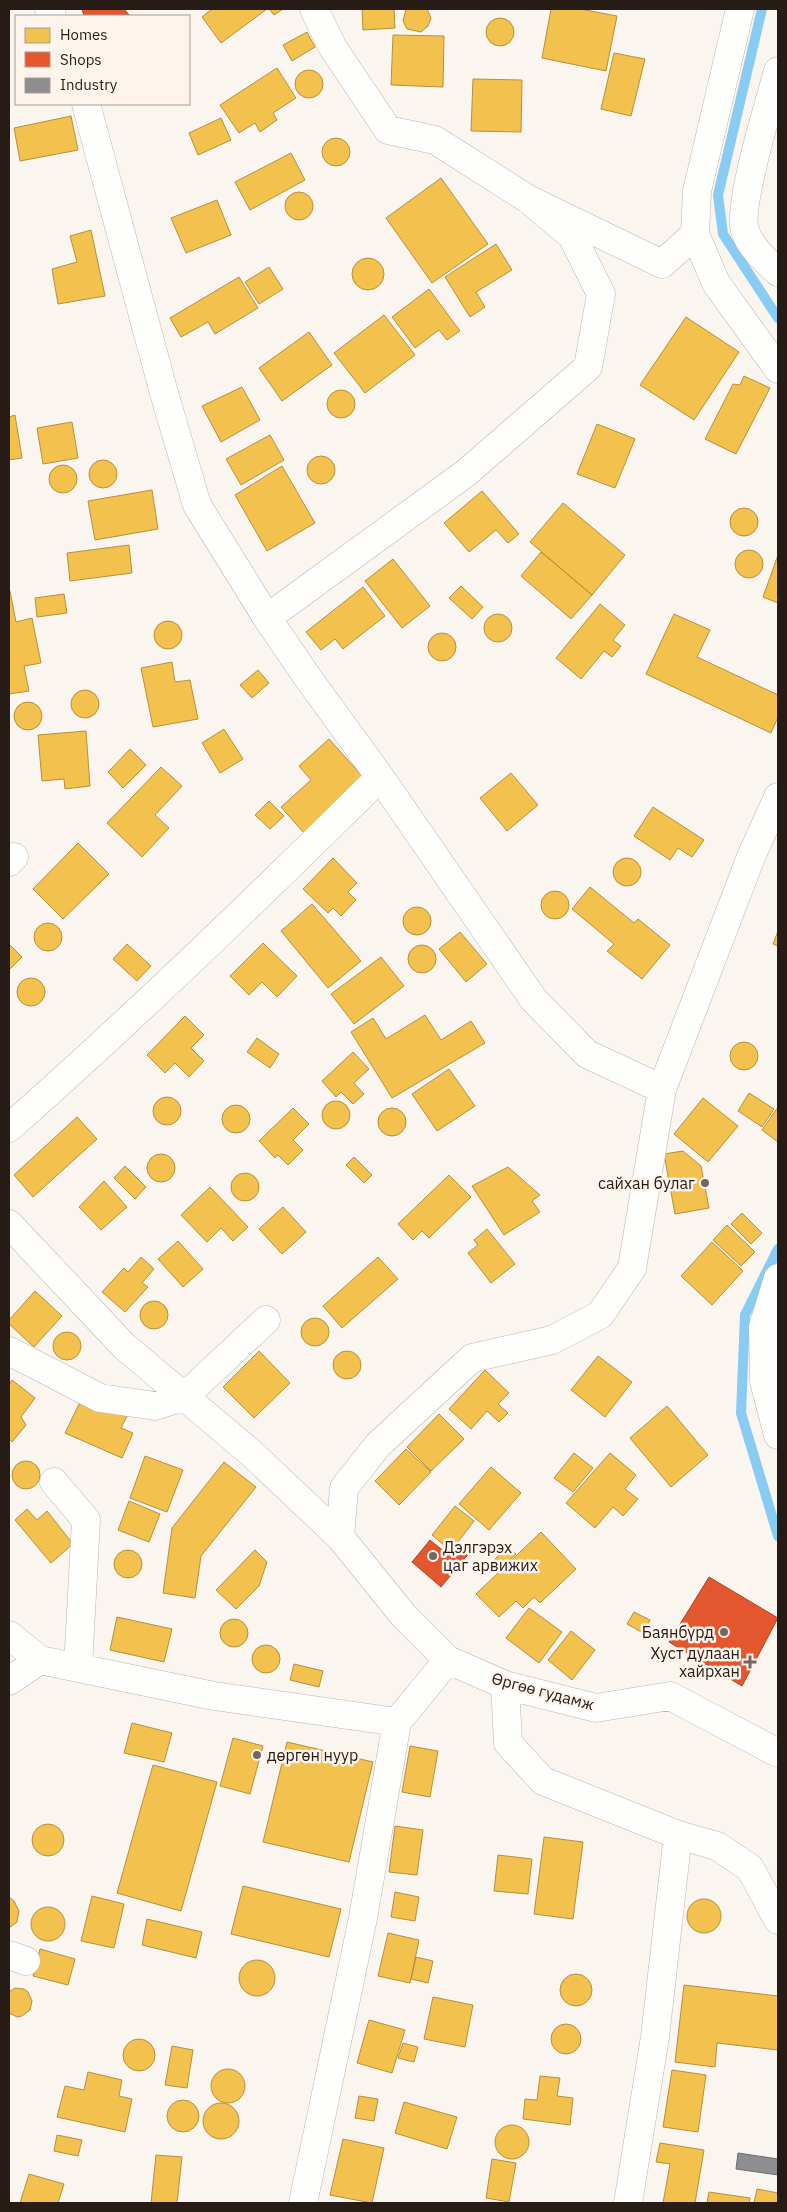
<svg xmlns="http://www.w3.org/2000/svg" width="787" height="2212" viewBox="0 0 787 2212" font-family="'IBM Plex Sans',sans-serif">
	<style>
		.homes { fill: #f2c14e; stroke: #b5903d }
		.shops { fill: #e4572e; stroke: #ab4526 }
		.industry { fill: #8d8d92; stroke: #6e6b6c }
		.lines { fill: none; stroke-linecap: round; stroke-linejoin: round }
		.stream { stroke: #89ccf3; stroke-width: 10 }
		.minor-casing { stroke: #bbb4ae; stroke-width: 29 }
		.minor { stroke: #fefefd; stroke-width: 28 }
		.poi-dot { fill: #716862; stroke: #fff4ec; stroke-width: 2 }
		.labels { text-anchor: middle; stroke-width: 5; stroke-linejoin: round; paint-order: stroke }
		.poi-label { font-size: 16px; fill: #261c15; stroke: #fff4ec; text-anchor: end }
		.street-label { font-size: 16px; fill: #261c15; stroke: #fff4ec }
	</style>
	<rect width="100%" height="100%" fill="#fbf5f0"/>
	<path class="homes" d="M212 9H267L221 43 202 17Z
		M269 9H283L274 15Z
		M362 9H394L395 28 363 30Z
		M406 9H427L431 18 428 26 421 32 407 29 403 21Z
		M551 9H580L617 16 606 71 542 58Z
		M486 32a14 14 0 1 1 28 0a14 14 0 1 1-28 0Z
		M307 32 315 47 292 61 283 45Z
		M393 35 444 36 443 87 391 85Z
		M614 53 645 59 631 116 601 109Z
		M277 68 296 98 273 113 277 120 260 132 255 123 239 133 220 105Z
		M295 84a14 14 0 1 1 28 0a14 14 0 1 1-28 0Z
		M473 79 522 80 521 132 471 131Z
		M71 116 78 150 20 161 14 128Z
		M221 118 231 140 198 155 189 133Z
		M322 152a14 14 0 1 1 28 0a14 14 0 1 1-28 0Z
		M291 153 305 180 250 210 235 182Z
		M441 178 488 244 432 283 386 218Z
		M285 206a14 14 0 1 1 28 0a14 14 0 1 1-28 0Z
		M217 200 231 235 186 253 171 218Z
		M91 230 105 296 58 304 52 269 77 262 70 236Z
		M496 244 512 270 476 292 485 307 470 317 445 277Z
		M352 274a16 16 0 1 1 32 0a16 16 0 1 1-32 0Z
		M269 267 283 289 259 304 245 282Z
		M239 277 258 308 215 334 208 322 181 337 170 318Z
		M429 289 460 331 447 340 439 330 415 348 392 317Z
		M384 315 415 355 365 393 334 353Z
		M686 317 739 352 694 420 640 385Z
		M309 332 332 365 282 401 259 368Z
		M744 376 770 388 736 454 705 439 733 384 740 385Z
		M242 387 260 420 221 442 202 406Z
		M327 404a14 14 0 1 1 28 0a14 14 0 1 1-28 0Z
		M15 415 22 458 9 460V417Z
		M72 422 78 458 43 464 37 428Z
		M597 424 635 439 615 488 577 474Z
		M270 435 284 460 241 485 226 459Z
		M307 470a14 14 0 1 1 28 0a14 14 0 1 1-28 0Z
		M89 474a14 14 0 1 1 28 0a14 14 0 1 1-28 0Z
		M49 479a14 14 0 1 1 28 0a14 14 0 1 1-28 0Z
		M282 466 315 523 267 551 235 495Z
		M152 490 158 529 95 540 88 501Z
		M482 491 519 534 508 543 496 530 469 552 444 523Z
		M563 503 625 555 592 595 530 542Z
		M730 522a14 14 0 1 1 28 0a14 14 0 1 1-28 0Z
		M129 545 132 573 70 581 67 553Z
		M735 564a14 14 0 1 1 28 0a14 14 0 1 1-28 0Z
		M541 552 592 595 571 619 521 576Z
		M778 555V603L763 597Z
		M393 559 430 606 402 628 365 581Z
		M461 586 483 607 472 619 449 598Z
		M363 587 385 616 343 649 335 639 321 650 306 632Z
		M10 591 16 622 32 618 41 663 24 666 29 691 9 694V592Z
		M64 594 67 613 37 617 35 598Z
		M600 604 625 625 613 640 621 646 612 657 604 651 581 679 556 658Z
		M484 628a14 14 0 1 1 28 0a14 14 0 1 1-28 0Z
		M674 614 710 630 697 657 778 695V717L771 733 646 674Z
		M154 635a14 14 0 1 1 28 0a14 14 0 1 1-28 0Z
		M428 647a14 14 0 1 1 28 0a14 14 0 1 1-28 0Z
		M172 662 175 682 190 680 198 719 153 727 141 668Z
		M258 670 269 683 252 698 240 685Z
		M71 704a14 14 0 1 1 28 0a14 14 0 1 1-28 0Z
		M14 716a14 14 0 1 1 28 0a14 14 0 1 1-28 0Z
		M224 729 243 759 220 773 202 743Z
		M86 731 90 786 65 789 64 779 42 781 38 735Z
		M329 739 364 778 304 833 281 807 311 780 299 766Z
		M130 749 146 765 123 788 108 772Z
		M161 767 182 786 155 815 169 828 142 857 107 823Z
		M511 773 538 805 507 831 480 798Z
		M269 801 284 816 270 829 255 815Z
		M653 807 704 840 692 857 678 848 670 860 634 836Z
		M78 843 109 874 63 919 33 889Z
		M613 872a14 14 0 1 1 28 0a14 14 0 1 1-28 0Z
		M333 858 357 883 348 892 356 900 341 916 333 908 328 913 303 889Z
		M590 887 634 923 638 919 670 945 642 979 607 951 614 944 572 909Z
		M541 905a14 14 0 1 1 28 0a14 14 0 1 1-28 0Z
		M312 904 361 961 328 988 281 931Z
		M403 921a14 14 0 1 1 28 0a14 14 0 1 1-28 0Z
		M34 937a14 14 0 1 1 28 0a14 14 0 1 1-28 0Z
		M778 931V946L773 944Z
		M460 932 487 964 466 982 439 949Z
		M263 943 297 976 277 997 262 982 249 995 230 976Z
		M9 944 22 957 9 970Z
		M127 944 151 966 137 981 113 959Z
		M408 959a14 14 0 1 1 28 0a14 14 0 1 1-28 0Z
		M381 957 404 986 354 1024 331 994Z
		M17 992a14 14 0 1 1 28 0a14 14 0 1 1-28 0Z
		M425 1015 441 1040 471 1021 485 1043 392 1098 351 1032 373 1018 386 1039Z
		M185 1016 204 1035 191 1048 204 1061 189 1077 175 1063 165 1073 147 1055Z
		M257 1038 279 1054 270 1068 247 1052Z
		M730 1056a14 14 0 1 1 28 0a14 14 0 1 1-28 0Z
		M353 1052 369 1069 354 1083 364 1094 353 1104 341 1092 336 1097 322 1081Z
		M449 1069 475 1106 437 1131 412 1094Z
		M749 1093 774 1109 762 1127 738 1111Z
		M153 1111a14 14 0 1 1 28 0a14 14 0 1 1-28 0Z
		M703 1098 738 1126 708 1162 674 1134Z
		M322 1115a14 14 0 1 1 28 0a14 14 0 1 1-28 0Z
		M222 1119a14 14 0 1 1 28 0a14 14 0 1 1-28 0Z
		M778 1107V1142L762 1130Z
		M378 1122a14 14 0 1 1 28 0a14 14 0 1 1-28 0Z
		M293 1108 309 1124 293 1140 303 1150 288 1165 278 1155 275 1158 259 1141Z
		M77 1117 97 1139 33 1197 14 1175Z
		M683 1151 701 1166 709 1208 675 1214 664 1154Z
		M147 1168a14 14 0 1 1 28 0a14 14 0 1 1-28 0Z
		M354 1157 372 1175 364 1183 346 1165Z
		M125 1166 146 1187 135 1199 114 1178Z
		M508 1167 540 1195 532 1201 540 1212 504 1235 472 1186Z
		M231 1187a14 14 0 1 1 28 0a14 14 0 1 1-28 0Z
		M449 1175 471 1197 429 1238 422 1231 413 1240 398 1224Z
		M104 1181 127 1207 101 1230 79 1207Z
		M210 1187 248 1227 233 1241 221 1228 207 1242 181 1215Z
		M283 1207 306 1232 282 1254 259 1229Z
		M742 1213 762 1233 751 1244 731 1224Z
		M727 1225 755 1252 741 1266 713 1240Z
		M487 1229 515 1264 491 1283 468 1253 478 1245 474 1240Z
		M178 1241 203 1269 183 1287 158 1259Z
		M712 1242 743 1271 712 1305 681 1276Z
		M141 1257 154 1269 142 1283 148 1287 125 1312 102 1292 124 1268 128 1272Z
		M378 1257 398 1279 342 1328 323 1306Z
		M35 1291 62 1316 34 1347 9 1324V1320Z
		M140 1315a14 14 0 1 1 28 0a14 14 0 1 1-28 0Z
		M301 1332a14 14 0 1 1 28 0a14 14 0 1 1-28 0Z
		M53 1346a14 14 0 1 1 28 0a14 14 0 1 1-28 0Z
		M333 1365a14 14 0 1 1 28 0a14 14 0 1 1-28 0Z
		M259 1351 290 1383 254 1418 223 1387Z
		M598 1356 632 1382 605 1417 571 1390Z
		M485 1370 509 1393 498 1404 508 1413 499 1422 487 1411 471 1429 449 1409Z
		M12 1380 35 1398 21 1417 26 1425 12 1442 9 1439V1385Z
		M82 1398 127 1416 121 1428 133 1433 122 1458 65 1433Z
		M667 1406 708 1455 671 1487 630 1438Z
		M439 1414 464 1439 431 1471 407 1447Z
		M406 1449 431 1472 399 1505 375 1481Z
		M574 1453 593 1468 573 1492 554 1478Z
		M610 1453 636 1475 625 1489 638 1499 623 1516 613 1507 595 1528 566 1503Z
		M145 1456 183 1470 167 1512 130 1498Z
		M12 1475a14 14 0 1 1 28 0a14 14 0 1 1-28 0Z
		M224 1462 256 1487 201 1556 195 1598 163 1593 172 1528Z
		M491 1467 521 1493 489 1530 459 1504Z
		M129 1501 160 1514 149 1542 118 1530Z
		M455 1506 474 1521 451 1551 432 1535Z
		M27 1509 37 1520 47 1511 73 1544 51 1563 15 1520Z
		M541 1532 576 1569 540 1603 534 1597 523 1608 516 1601 499 1617 476 1594Z
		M508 1546 516 1554 503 1566 495 1559Z
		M114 1564a14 14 0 1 1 28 0a14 14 0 1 1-28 0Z
		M255 1550 267 1562 259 1586 236 1609 216 1590Z
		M529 1608 562 1632 539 1663 506 1638Z
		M634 1612 650 1620 643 1633 627 1624Z
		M117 1617 172 1629 164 1662 110 1650Z
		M220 1633a14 14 0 1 1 28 0a14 14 0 1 1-28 0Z
		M571 1631 595 1650 572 1680 548 1660Z
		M252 1659a14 14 0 1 1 28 0a14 14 0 1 1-28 0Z
		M294 1664 323 1671 319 1687 290 1680Z
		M132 1723 172 1733 164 1762 124 1753Z
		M233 1738 263 1746 250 1794 220 1786Z
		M287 1742 373 1762 349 1862 263 1842Z
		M410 1746 438 1751 430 1797 402 1792Z
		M153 1765 217 1782 181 1911 117 1893Z
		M32 1840a16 16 0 1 1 32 0a16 16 0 1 1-32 0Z
		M395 1826 423 1830 417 1875 389 1872Z
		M544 1837 583 1842 573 1919 534 1914Z
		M498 1855 532 1859 528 1894 494 1891Z
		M243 1886 341 1909 329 1957 231 1934Z
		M395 1892 419 1897 415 1921 391 1917Z
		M92 1896 124 1904 114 1948 81 1941Z
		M9 1897 14 1901 19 1911 17 1922 9 1928Z
		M687 1916a17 17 0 1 1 34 0a17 17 0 1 1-34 0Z
		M31 1924a17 17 0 1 1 34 0a17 17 0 1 1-34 0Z
		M147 1919 202 1932 196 1958 142 1945Z
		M388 1933 419 1940 410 1983 378 1976Z
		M40 1949 75 1959 68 1985 33 1976Z
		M416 1957 433 1961 428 1983 411 1979Z
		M239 1978a18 18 0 1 1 36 0a18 18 0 1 1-36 0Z
		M560 1990a16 16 0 1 1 32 0a16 16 0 1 1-32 0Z
		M684 1985 778 1996V2050L717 2043 715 2067 675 2062Z
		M15 1988 24 1989 28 1992 32 2001 30 2010 22 2016 17 2017 9 2013V1992Z
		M433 1997 473 2005 465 2047 424 2039Z
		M369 2020 405 2030 392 2073 357 2063Z
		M551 2039a15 15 0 1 1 30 0a15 15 0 1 1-30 0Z
		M123 2055a16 16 0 1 1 32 0a16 16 0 1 1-32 0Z
		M403 2043 418 2047 414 2062 398 2058Z
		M172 2046 193 2050 187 2088 165 2085Z
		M211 2086a17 17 0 1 1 34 0a17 17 0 1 1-34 0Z
		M672 2070 706 2075 698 2132 663 2127Z
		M88 2072 122 2080 119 2096 132 2099 125 2132 57 2117 65 2086 84 2090Z
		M540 2076 560 2078 557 2096 573 2098 570 2125 523 2119 525 2099 537 2100Z
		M359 2096 378 2099 374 2121 355 2118Z
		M167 2116a16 16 0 1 1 32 0a16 16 0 1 1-32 0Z
		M404 2102 457 2117 447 2149 395 2133Z
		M203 2121a18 18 0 1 1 36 0a18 18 0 1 1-36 0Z
		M495 2142a17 17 0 1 1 34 0a17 17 0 1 1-34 0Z
		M57 2135 82 2140 78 2156 54 2151Z
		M343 2139 384 2148 372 2203 330 2195Z
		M660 2143 704 2150 695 2203H663L670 2164 656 2162Z
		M156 2155 182 2157 177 2203H151Z
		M492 2159 516 2163 509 2202 486 2198Z
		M29 2174 64 2184 58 2203H20Z
		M757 2189 778 2193V2203H754Z
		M709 2192 750 2198 749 2203H707Z"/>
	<path class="shops" d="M82 9H124L130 16H84Z
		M430 1540 451 1557 461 1544 471 1551 441 1587 412 1562Z
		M709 1577 778 1618 742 1686 669 1642Z"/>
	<path class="industry" d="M738 2153 778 2159V2175L736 2169Z"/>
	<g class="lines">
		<path class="stream" d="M762 9 718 195 723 234 778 318
			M778 1249 745 1315 741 1413 778 1536"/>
		<g class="minor-casing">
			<path id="minor" d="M49 9 52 16
				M314 9 333 48 388 130 435 140 528 199 662 264 695 234
				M740 9 697 191 695 234 716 283 778 369
				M778 71C770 101 737 206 745 231 751 248 766 261 778 272
				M86 104 164 393 197 505 267 618 308 678 380 777 534 1000 587 1054 662 1089
				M267 618 466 473 588 367 601 294 572 236 528 199
				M778 797 751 857 662 1089 632 1268 600 1315 552 1340 472 1358 378 1445 344 1488 340 1537 404 1616 448 1660 505 1685 596 1708 670 1696 778 1753
				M9 862 14 857
				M9 1128C137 1015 259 897 380 777
				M9 1224 124 1346 250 1452 340 1537
				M778 1278 763 1327 764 1381 778 1435
				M9 1351 100 1398 155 1406 184 1397 266 1320
				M54 1482 86 1520 78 1668
				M9 1635 40 1660 214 1696 397 1722
				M9 1681 40 1660
				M505 1685 508 1743 543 1781 678 1835 717 1846 750 1868 778 1920
				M9 1955 26 1961
				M303 2203 363 1918 397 1722 448 1660
				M628 2203 655 2037 678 1835"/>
		</g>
		<use href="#minor" class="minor"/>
	</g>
	<g class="poi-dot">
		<circle cx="705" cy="1183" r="5"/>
		<circle cx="433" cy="1556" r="5"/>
		<circle cx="724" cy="1632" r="5"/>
		<path d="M747.5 1654.5h5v5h5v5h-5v5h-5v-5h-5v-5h5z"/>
		<circle cx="257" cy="1755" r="5"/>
	</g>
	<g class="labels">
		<g class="poi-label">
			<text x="695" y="1189">сайхан булаг</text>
			<text x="443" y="1553" text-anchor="start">Дэлгэрэх<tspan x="443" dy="18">цаг арвижих</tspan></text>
			<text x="714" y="1638">Баянбүрд</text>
			<text x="740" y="1659">Хуст дулаан<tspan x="740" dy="18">хайрхан</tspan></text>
			<text x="267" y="1761" text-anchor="start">дөргөн нуур</text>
		</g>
		<g class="street-label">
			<text transform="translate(543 1691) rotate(15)" y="6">Өргөө гудамж</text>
		</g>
	</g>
	<rect width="787" height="2212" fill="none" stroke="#261c15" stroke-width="20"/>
	<rect x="15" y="15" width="175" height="90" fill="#fff4ec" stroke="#a89e96"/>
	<rect x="25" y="28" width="25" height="15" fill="#f2c14e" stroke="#a89e96"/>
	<text x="60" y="40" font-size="15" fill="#261c15">Homes</text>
	<rect x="25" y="52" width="25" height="15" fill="#e4572e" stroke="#a89e96"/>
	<text x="60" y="65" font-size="15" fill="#261c15">Shops</text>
	<rect x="25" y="78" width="25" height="15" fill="#8d8d92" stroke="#a89e96"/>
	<text x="60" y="90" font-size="15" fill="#261c15">Industry</text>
</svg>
